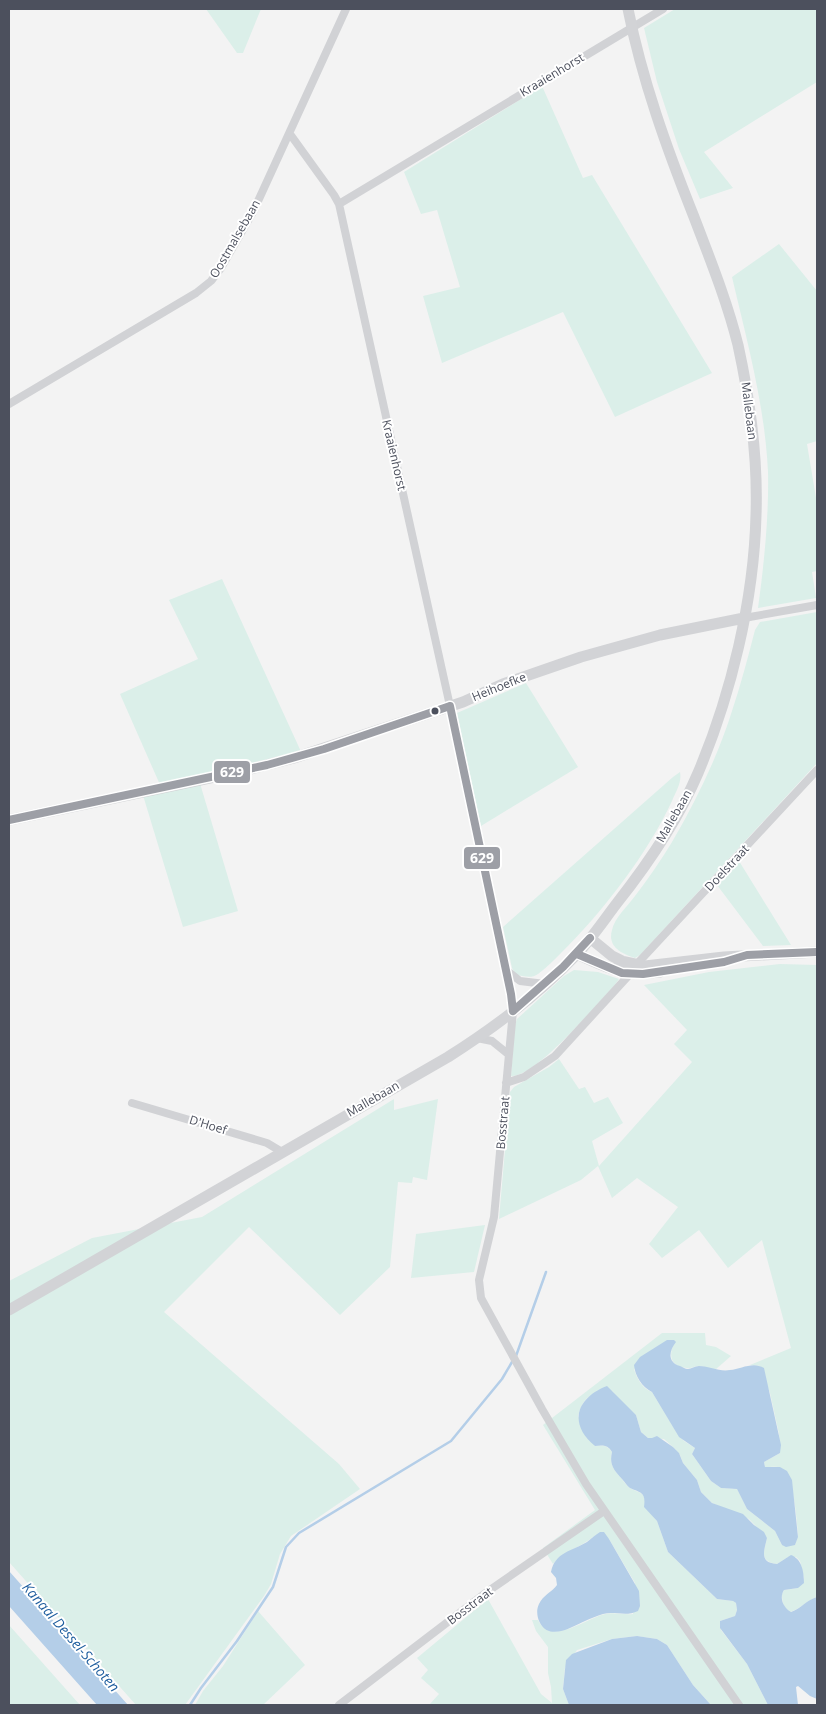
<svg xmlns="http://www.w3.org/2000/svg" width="826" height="1714" viewBox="0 0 826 1714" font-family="'Open Sans',sans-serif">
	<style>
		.green { fill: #dbefe9 }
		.water { fill: #b4cee8 }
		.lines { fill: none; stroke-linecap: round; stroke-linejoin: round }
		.stream { stroke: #b4cee8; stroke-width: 2.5 }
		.street { stroke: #d1d2d5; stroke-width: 8 }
		.secondary { stroke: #d2d3d6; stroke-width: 11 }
		.bus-1-casing { stroke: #fff; stroke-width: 11 }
		.bus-1 { stroke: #9d9fa6; stroke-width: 8 }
		.bus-dot { fill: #4c505d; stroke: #fff; stroke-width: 2 }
		.labels { text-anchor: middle; stroke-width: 4; stroke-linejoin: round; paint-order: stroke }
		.street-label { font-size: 12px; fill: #4c505d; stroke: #fff }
		.water-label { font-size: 14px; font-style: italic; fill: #1e5d9e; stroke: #fff }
		.line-badge { stroke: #fff; stroke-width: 2 }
		.badge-label { font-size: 14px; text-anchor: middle; font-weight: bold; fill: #fff }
	</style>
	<rect width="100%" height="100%" fill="#f3f3f3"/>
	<path class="green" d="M206 9H261L243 53H237Z
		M675 9H817V82L704 152 733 188 700 199 679 149 657 82 644 28Z
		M542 86 583 178 592 175 712 373 615 417 563 312 442 363 423 296 460 287 437 210 421 214 404 172Z
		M779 244 817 291V441L807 444 817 504V571L812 572 816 598 758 608C764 564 769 517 768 472 765 406 747 341 732 277Z
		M222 579 303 756 199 780 238 911 183 927 142 792 161 787 120 694 198 659 169 600Z
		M817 612V763L640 955 635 958C622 954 607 947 612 930 615 917 627 907 635 896 648 879 661 860 672 842 696 801 718 756 732 711 741 684 748 657 755 630L760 622Z
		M526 683 578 767 481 826 457 713Z
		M680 772C682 783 676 791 672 801 648 853 602 913 561 953 554 960 546 968 538 974 531 979 524 976 516 975L512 968 503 927 673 777Z
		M739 861 791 945 763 946 717 885Z
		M780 964 817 965V1358L816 1359 817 1365V1597C807 1600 801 1609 790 1612 783 1607 782 1602 782 1594L784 1590 798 1588 804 1578 800 1561 796 1557H788L777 1564C759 1562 764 1551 767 1538L749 1519 712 1503 701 1492 697 1480 683 1463 680 1455 673 1447 664 1439 648 1438 641 1432 636 1415 624 1405 612 1391C591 1395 585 1393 578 1416L595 1446C603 1445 607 1445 612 1452 609 1465 614 1470 622 1479 624 1482 627 1486 630 1488 641 1494 646 1492 645 1507L657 1521 668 1552 717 1599 733 1601 736 1603 737 1610 735 1616 720 1621 721 1630 747 1664 768 1705H711L693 1685 667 1645 657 1639 637 1636 612 1639 577 1650 565 1668 563 1689 569 1705H429L439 1694 421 1678 428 1670 417 1658 488 1599 541 1694 552 1703 551 1687 548 1673V1647L536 1631 532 1620H538C551 1647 586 1618 605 1614 614 1612 624 1615 633 1614L635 1583 609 1539 593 1537C580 1548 563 1551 553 1564L543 1548 595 1510 543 1425 662 1333H705L706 1345 716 1347 731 1356 715 1370C710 1369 704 1366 699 1366 695 1366 691 1369 687 1368 673 1367 668 1358 673 1346L634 1369C637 1379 642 1388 652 1392L677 1433 684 1441 695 1448 692 1454 711 1481 721 1488 737 1489 747 1509 775 1531 782 1545H795L798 1536C797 1523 794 1473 781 1468 777 1466 770 1467 765 1467L764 1462 780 1453 779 1434 770 1393 760 1366 750 1365 791 1348 762 1240 728 1268 699 1230 662 1258 649 1244 678 1207 637 1178 612 1198 598 1166 581 1180 499 1219 510 1092 514 1087 549 1067 559 1059 579 1089 585 1087 594 1103 608 1097 623 1123 592 1141 599 1166 692 1062 674 1044 687 1030 644 985 709 972Z
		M574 970 598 972 619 979 614 986C596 1005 535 1078 511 1076L515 1025 517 1019 564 976Z
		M394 1099V1110L438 1099 427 1180 413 1177 412 1183 398 1182 390 1267 340 1315 249 1227 164 1312 339 1464 360 1489 291 1536 280 1554 271 1584 264 1596 185 1705H136L9 1562V1281L92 1238 202 1217Z
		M485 1225 474 1272 411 1278 416 1234Z
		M258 1611 305 1665 263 1705H195L203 1691 223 1666Z
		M9 1625 80 1705H9Z"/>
	<path class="water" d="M667 1340H674L676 1342C669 1351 667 1362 680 1366 683 1367 685 1369 688 1369 691 1369 695 1366 699 1366 710 1366 719 1372 730 1370 741 1369 753 1361 764 1368L781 1445 780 1453 764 1462 765 1467H780L787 1471 792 1480 798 1537 795 1545 786 1547 782 1545 775 1531 747 1509 737 1489 721 1488 711 1481 692 1454 695 1448 679 1437 652 1392C642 1387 635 1376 634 1365L640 1357Z
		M607 1386 636 1415 641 1432 648 1438H652L657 1436 673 1447 679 1453 683 1463 697 1480 701 1492 712 1503 743 1514 754 1525 764 1532 767 1538C764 1551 759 1563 777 1564L791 1555C802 1559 804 1572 804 1583L798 1588 784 1590C779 1598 783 1607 791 1612 801 1609 806 1600 817 1597V1699L810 1696 798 1686 796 1687 798 1705H768L747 1664 720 1628V1621L735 1616 737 1610 736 1603 733 1601 717 1599 668 1552 657 1521 644 1507C646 1492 641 1493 630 1488 627 1486 625 1482 622 1479 614 1470 609 1465 612 1452 608 1445 603 1445 595 1446 568 1424 576 1398 607 1386Z
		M600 1532H604L609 1539 639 1591 640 1606 638 1611C626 1617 615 1611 603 1614 597 1616 591 1618 585 1621 572 1627 550 1641 540 1623 537 1617 536 1610 539 1604 543 1595 552 1592 557 1585L556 1578 551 1572C555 1552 572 1551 587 1542 591 1539 595 1535 600 1532Z
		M9 1571 128 1705H97L9 1606Z
		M637 1636 657 1639 667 1645 693 1685 711 1705H569L563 1689 566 1660 572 1654 612 1639Z"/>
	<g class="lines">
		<path class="stream" d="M516 1356 546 1272
			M190 1705 201 1688 237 1641 273 1587 286 1547 299 1533 451 1441 502 1379 512 1362"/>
		<path class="street" d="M290 134 334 195 339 204 450 706 511 994 513 1011 494 1217 479 1280 481 1298 542 1409 586 1484 739 1705
			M339 204 663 9
			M9 404 196 293 211 281 221 268 253 212 346 9
			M744 618 817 605
			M636 965 817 770
			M505 969 520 981 545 984
			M477 1038 492 1041 508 1054
			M506 1083 524 1077 555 1056 630 974
			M132 1103 267 1143 282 1152
			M339 1705 487 1592 604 1511"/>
		<path class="secondary" d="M9 820 243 771 294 758 463 702 503 684 581 657 660 635 744 618
			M590 938 612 956 622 961 645 966 724 957 817 952
			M577 954C609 969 624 976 660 972
			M9 1310 448 1057C494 1028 539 994 577 954 592 938 604 920 617 903 647 865 679 818 698 773 731 695 754 600 756 515 758 459 750 400 738 345 727 301 710 259 694 217 667 149 642 80 628 9"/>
		<g class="bus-1-casing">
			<path id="bus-1" d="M450 706 511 994 513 1011
				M9 820 267 765 324 749 450 706
				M577 954 622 973 643 974 724 962 747 955 817 952
				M513 1011 563 967 590 938"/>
		</g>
		<use href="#bus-1" class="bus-1"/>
	</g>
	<circle class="bus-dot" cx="435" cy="711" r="4.5"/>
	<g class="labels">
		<g class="street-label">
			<text transform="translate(552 75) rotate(-31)" y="4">Kraaienhorst</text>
			<text transform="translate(235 239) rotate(-60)" y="4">Oostmalsebaan</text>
			<text transform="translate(749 411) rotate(83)" y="4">Mallebaan</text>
			<text transform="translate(394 455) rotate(77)" y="4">Kraaienhorst</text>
			<text transform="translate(499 687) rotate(-22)" y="4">Heihoefke</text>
			<text transform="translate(674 816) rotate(-60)" y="4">Mallebaan</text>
			<text transform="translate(727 868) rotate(-47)" y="4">Doelstraat</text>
			<text transform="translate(373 1099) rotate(-30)" y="4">Mallebaan</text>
			<text transform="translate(503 1123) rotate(-85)" y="4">Bosstraat</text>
			<text transform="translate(208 1125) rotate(17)" y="4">D'Hoef</text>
			<text transform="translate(470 1606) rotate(-37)" y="4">Bosstraat</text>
		</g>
		<g class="water-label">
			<text transform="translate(71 1637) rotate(49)" y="5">Kanaal Dessel-Schoten</text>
		</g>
	</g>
	<g class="line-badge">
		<rect x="213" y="760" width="38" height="24" rx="5" fill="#9d9fa6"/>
		<rect x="463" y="846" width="38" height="24" rx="5" fill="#9d9fa6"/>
	</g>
	<g class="badge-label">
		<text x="232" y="777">629</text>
		<text x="482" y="863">629</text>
	</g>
	<rect width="826" height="1714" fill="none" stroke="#4c505d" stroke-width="20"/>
</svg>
